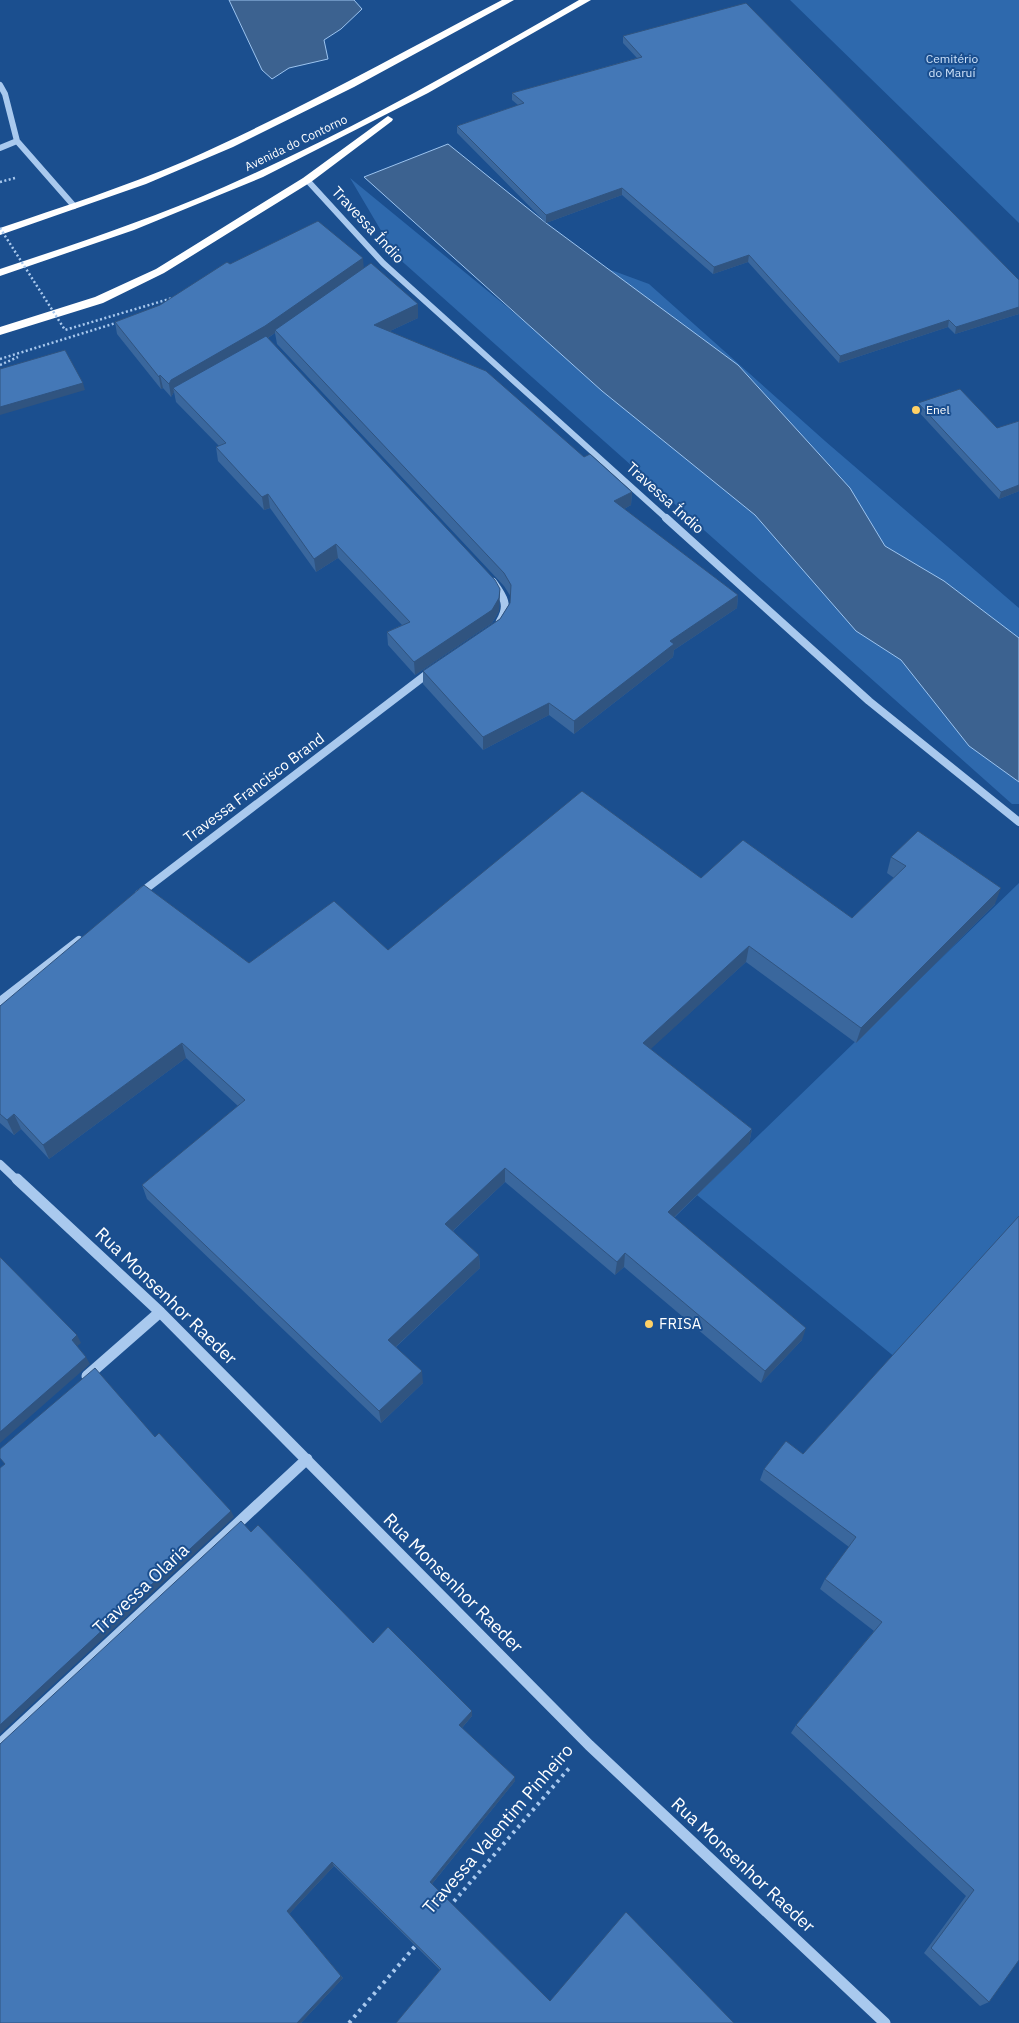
<svg xmlns="http://www.w3.org/2000/svg" width="1019" height="2023" viewBox="0 0 1019 2023" font-family="'IBM Plex Sans',sans-serif">
<style>
.green{fill:#2e69ad}
.water{fill:#3c6290;stroke:#9cc4f0}
.lines{fill:none;stroke-linecap:round;stroke-linejoin:round}
.path-far1{stroke:#a9c9ee;stroke-width:2.5;stroke-dasharray:2 2.5;stroke-linecap:butt}
.path{stroke:#a9c9ee;stroke-width:4;stroke-dasharray:3 4.5;stroke-linecap:butt}
.minor-far2{stroke:#a9c9ee;stroke-width:6}
.minor-far1{stroke:#a9c9ee;stroke-width:8}
.minor{stroke:#a9c9ee;stroke-width:11}
.highway{fill:#fff;fill-rule:evenodd}
.path-bridge{stroke:#a9c9ee;stroke-width:2.5;stroke-dasharray:2 2.5;stroke-linecap:butt}
.wall{fill:#3a679d}
.shaded-wall{fill:#305480}
.building{fill:#4478b7;stroke:#305480}
.poi-dot{fill:#ffd166;stroke:#1b4f8f;stroke-width:2}
.labels{text-anchor:middle;stroke-width:4;stroke-linejoin:round;paint-order:stroke}
.far-park-label{font-size:12px;fill:#cfe3fa;stroke:#1b4f8f}
.far-street-label{font-size:12px;fill:#fff;stroke:#1b4f8f}
.far-poi-label{font-size:12px;fill:#fff;stroke:#1b4f8f;text-anchor:start}
.street-label{font-size:15px;fill:#fff;stroke:#1b4f8f}
.poi-label{font-size:15px;fill:#fff;stroke:#1b4f8f;text-anchor:start}
.near-street-label{font-size:18px;fill:#fff;stroke:#1b4f8f}
</style>
<rect width="100%" height="100%" fill="#1b4f8f"/>
<path class="green" d="M790,0H1019V223Z
M350,178L1019,727V804H1012L396,256Z
M581,259L649,284L825,441L1019,608V680Z
M1019,883V1222L896,1358L697,1195Z"/>
<path class="water" d="M229,0H354L362,9L341,29L324,40L328,59L289,68L272,79L262,70Z
M448,144L546,223L738,365L850,488L885,546L944,581L1019,638V782L969,746L901,660L856,631L755,515L602,391L364,177Z"/>
<g class="lines">
<path class="path-far1" d="M0,182L15,178
M0,365L18,357"/>
<path class="path" d="M449,1907L571,1766
M349,2023L417,1944"/>
<path class="minor-far2" d="M0,85L5,94L17,141
M0,148L17,141L74,206
M307,180L383,263L667,519"/>
<path class="minor-far1" d="M666,518L869,701L1019,822
M493,582C503,596 510,605 500,621
M139,894L431,671
M0,1001L79,940
M0,1164L18,1181"/>
<path class="minor" d="M17,1179L160,1312L589,1745L885,2023
M87,1376L160,1312
M0,1744L307,1459"/>
<path class="highway" d="M502,0H514L354,87L233,147L146,184L0,235V228C62,207 124,187 185,161C293,113 397,55 502,0Z
M579,0H591L428,93L263,177L134,230L0,276V269C75,244 151,219 224,187C347,133 463,67 579,0Z
M388,116L393,119L392,121L311,182L164,273L103,303L0,335V327L95,297L156,269L303,178Z"/>
<path class="path-bridge" d="M0,228L65,330L176,297
M0,359L119,322"/>
</g>
<path class="wall" d="M623,36L1019,280V314L955,334L948,327L839,363L748,262L713,274L622,195L546,223L457,133V126L518,105L512,100V93L637,58L623,43Z
M230,264L364,268L418,318L390,331L584,457L632,492L631,505L624,509L738,595L737,608L674,650L673,657L574,734L549,715L483,750L423,684V671L500,619L510,603L511,597L504,586L277,344L275,333L268,338L500,589L499,611L492,623L415,675L388,645L387,632L402,625L338,558L316,572L270,508L264,510L218,461L216,447L219,446L176,402L174,392L171,397L163,388L161,389L117,334L115,322L160,305Z
M918,403L997,428L1019,491L999,499L917,410Z
M891,857L995,904L856,1043L746,962L650,1049L752,1129L749,1144L674,1218L802,1340L761,1383L624,1267L615,1275L505,1182L453,1231L479,1255L480,1268L396,1347L423,1383L381,1423L147,1199L142,1185L238,1106L186,1058L49,1159L21,1129L14,1135L0,1123V1006L249,963L388,950L701,878L852,918L894,878L887,873Z
M1019,1216L989,2002L980,2006L924,1953L966,1896L791,1733L796,1725L874,1631L820,1589L825,1579L849,1547L760,1480L764,1469L803,1454Z
M251,1532L373,1643L472,1716L462,1728L515,1777V1781L432,1884L550,2001L734,2023H396L440,1970L334,1866L289,1914L343,1978L301,2023H0Z"/>
<path class="shaded-wall" d="M622,188V195L546,223V215Z
M749,255L748,262L713,274L714,267Z
M363,258L364,270L275,330V333L266,339L173,388L174,392L171,397L169,384L171,380Z
M418,304V318L375,338L374,325Z
M1019,307V314L955,334L956,327Z
M949,320L948,327L839,363L840,356Z
M160,375L163,388L161,389L159,377Z
M83,383L85,390L0,415V407Z
M1019,485V491L999,499L1001,492Z
M632,492L631,505L613,515L614,501Z
M268,494L270,508L264,510L262,497Z
M336,544L338,558L316,572L314,559Z
M500,589L499,611L492,623L415,675L414,662Z
M738,595L737,608L674,650L673,657L574,734V721L670,641Z
M549,703V715L483,750V737Z
M1001,888L995,904L856,1043L861,1028Z
M749,946L746,962L641,1058L643,1043Z
M182,1043L186,1058L49,1159L43,1145Z
M14,1114L21,1129L14,1135L7,1120Z
M752,1129L749,1144L665,1226L668,1212Z
M505,1168V1182L446,1237L445,1224Z
M625,1253L624,1267L615,1275L617,1262Z
M479,1255L480,1268L390,1352L388,1340Z
M806,1328L802,1340L761,1383L765,1371Z
M77,1335L81,1343L75,1348L72,1340Z
M86,1357L90,1364L0,1443V1432Z
M422,1371L423,1383L381,1423L379,1411Z
M231,1511L234,1517L0,1734V1725Z
M472,1711V1716L460,1730L459,1725Z
M515,1777V1781L431,1885L430,1882Z
M332,1862L334,1866L289,1914L287,1911Z
M341,1976L343,1978L301,2023H297Z"/>
<path class="building" d="M746,3L1019,280V307L956,327L949,320L840,356L749,255L714,267L622,188L546,215L457,126L524,103L512,93L642,57L623,36Z
M318,221L363,258L265,326L171,380L169,384L160,375L159,377L115,322L160,305L227,262L230,264Z
M371,263L418,304L374,325L486,371L584,457L590,454L632,492L614,501L738,595L670,641L674,644L574,721L549,703L483,737L423,671L500,619L510,603L511,585L504,573L275,330Z
M266,336L495,580L500,589L499,598L492,610L414,662L387,632L410,622L336,544L314,559L268,494L262,497L216,447L226,443L173,388Z
M65,350L83,383L0,407V369Z
M960,389L997,428L1019,421V485L1001,492L918,403Z
M582,791L701,878L743,840L852,918L906,866L891,857L918,831L1001,888L861,1028L749,946L643,1043L752,1129L668,1212L806,1328L765,1371L625,1253L617,1262L505,1168L445,1224L479,1255L388,1340L422,1371L379,1411L142,1185L245,1100L182,1043L43,1145L14,1114L7,1120L0,1114V1006L144,885L249,963L334,901L388,950Z
M1019,1216V1960L989,2002L931,1948L974,1890L796,1725L882,1622L825,1579L856,1537L764,1469L786,1441L803,1454Z
M0,1257L77,1335L72,1340L86,1357L0,1432Z
M95,1368L155,1437L159,1433L231,1511L0,1725V1468L5,1464L0,1458V1449Z
M241,1521L251,1532L258,1525L373,1643L388,1627L472,1711L459,1725L515,1777L430,1882L550,2001L626,1912L734,2023H396L441,1969L332,1862L287,1911L341,1976L297,2023H0V1744Z"/>
<g class="poi-dot">
<circle cx="916" cy="410" r="5"/>
<circle cx="649" cy="1324" r="5"/>
</g>
<g class="labels">
<g class="far-park-label">
<text x="952" y="63">Cemitério<tspan x="952" dy="14">do Maruí</tspan></text>
</g>
<g class="far-street-label">
<text transform="translate(296 143) rotate(-26)" y="4">Avenida do Contorno</text>
</g>
<g class="far-poi-label">
<text x="926" y="414">Enel</text>
</g>
<g class="street-label">
<text transform="translate(368 225) rotate(47)" y="5">Travessa Índio</text>
<text transform="translate(665 498) rotate(42)" y="5">Travessa Índio</text>
<text transform="translate(254 788) rotate(-37)" y="5">Travessa Francisco Brand</text>
</g>
<g class="poi-label">
<text x="659" y="1329">FRISA</text>
</g>
<g class="near-street-label">
<text transform="translate(166 1296) rotate(44)" y="6">Rua Monsenhor Raeder</text>
<text transform="translate(453 1583) rotate(45)" y="6">Rua Monsenhor Raeder</text>
<text transform="translate(141 1589) rotate(-43)" y="6">Travessa Olaria</text>
<text transform="translate(498 1829) rotate(-49)" y="6">Travessa Valentim Pinheiro</text>
<text transform="translate(743 1865) rotate(43)" y="6">Rua Monsenhor Raeder</text>
</g>
</g>
</svg>
